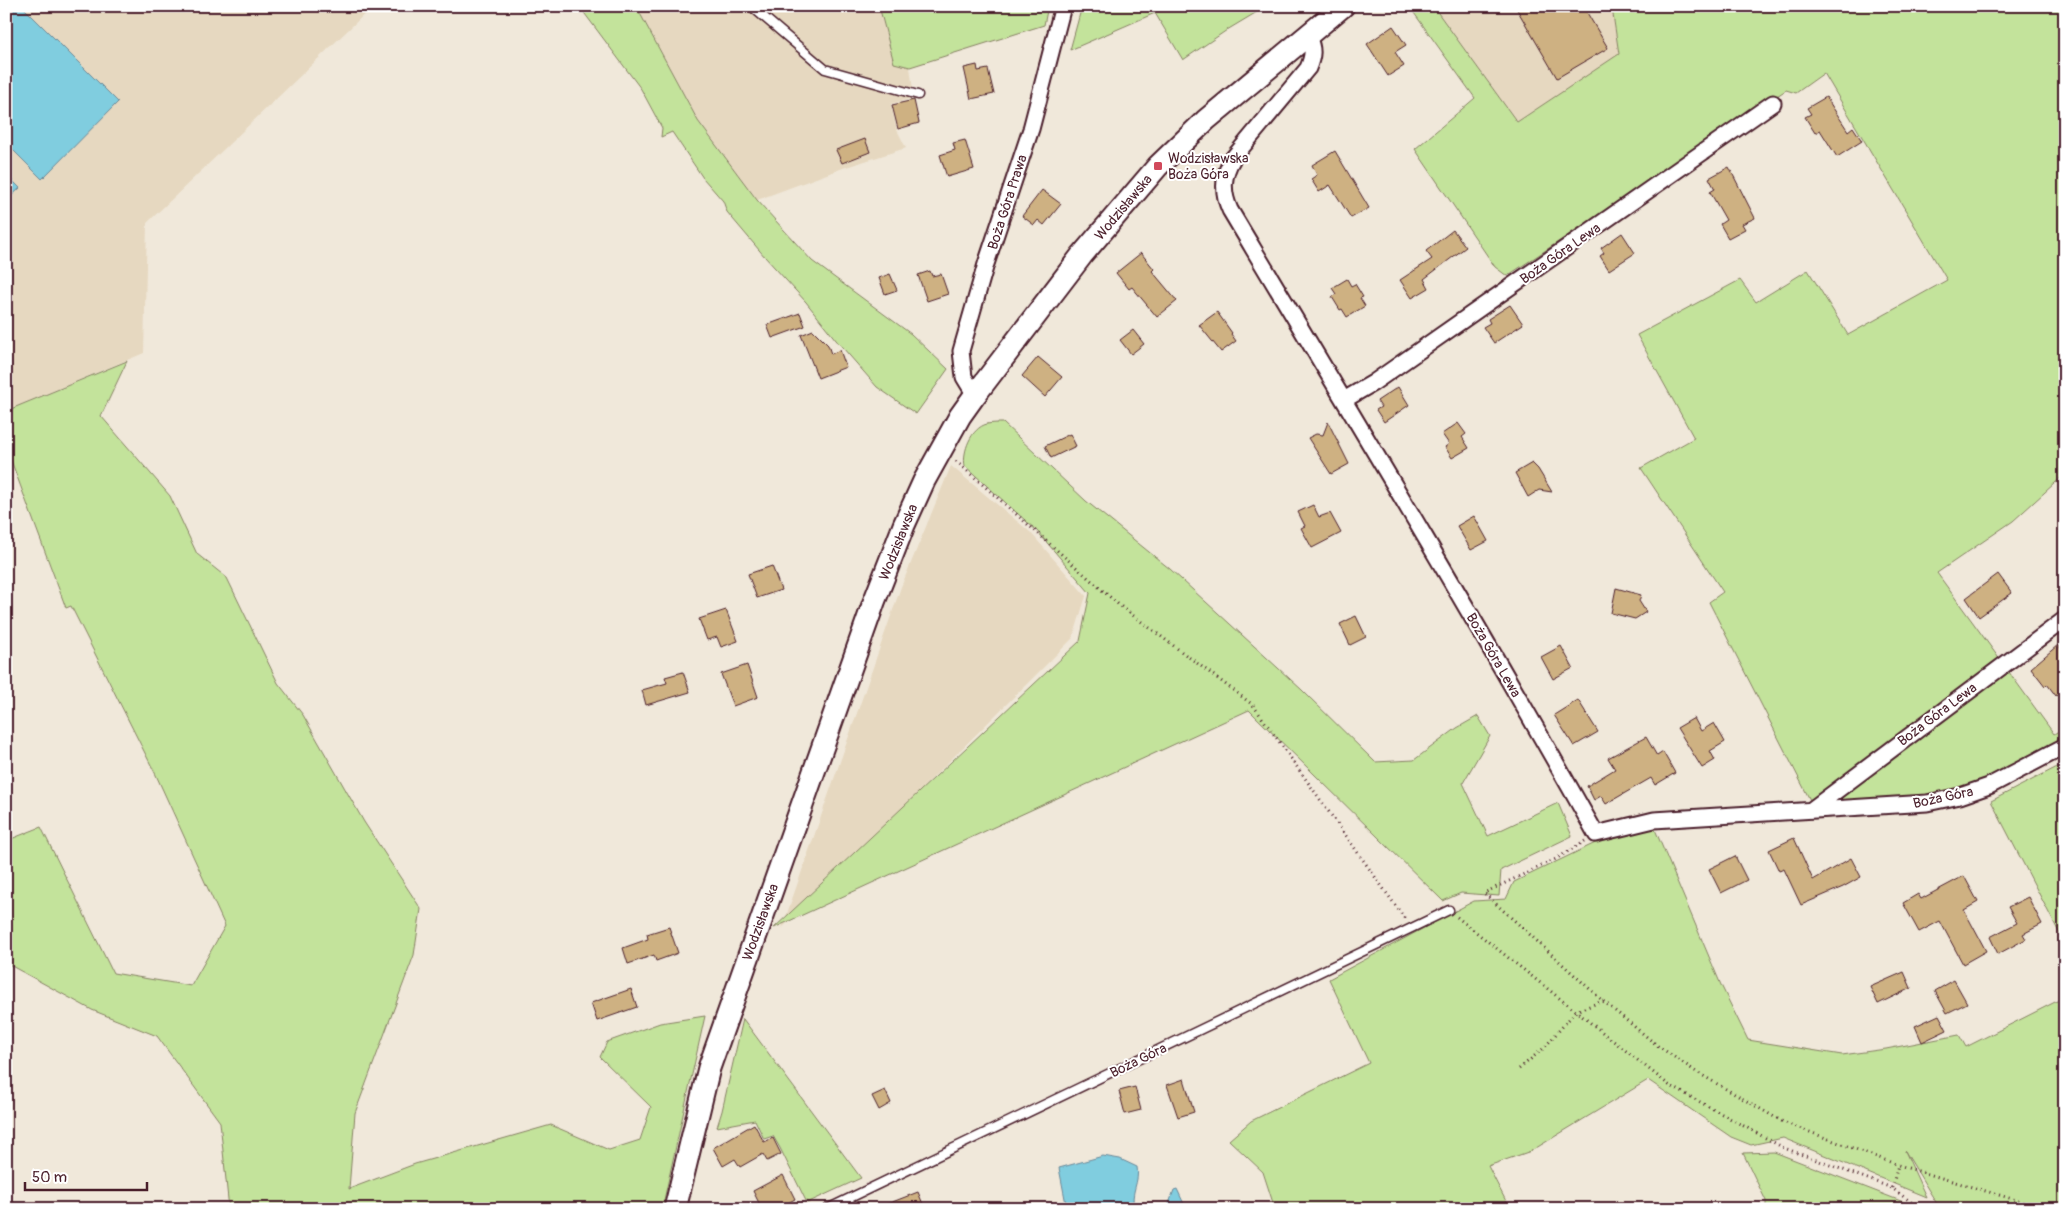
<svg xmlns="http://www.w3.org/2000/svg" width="2071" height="1215" viewBox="0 0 2071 1215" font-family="Pangolin,sans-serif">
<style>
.built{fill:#e6d8c0}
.green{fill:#c3e39b;stroke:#868163}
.water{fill:#80cddf;stroke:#6a8797}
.building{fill:#ceb182;stroke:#4a1f2b}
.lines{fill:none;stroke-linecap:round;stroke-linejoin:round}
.lane-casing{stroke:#4a1f2b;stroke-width:11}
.street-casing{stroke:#4a1f2b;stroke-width:19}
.secondary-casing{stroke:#4a1f2b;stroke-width:25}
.path{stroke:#4a1f2b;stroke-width:3;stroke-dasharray:1 4;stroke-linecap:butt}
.lane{stroke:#fff;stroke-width:8}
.street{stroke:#fff;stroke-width:15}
.secondary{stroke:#fff;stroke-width:21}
.poi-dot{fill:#d1495b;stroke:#fff;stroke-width:2}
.labels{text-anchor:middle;stroke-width:4;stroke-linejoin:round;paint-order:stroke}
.poi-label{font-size:14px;fill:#4a1f2b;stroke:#fff;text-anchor:start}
.street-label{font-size:14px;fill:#4a1f2b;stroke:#fff}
</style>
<rect width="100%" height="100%" fill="#f0e8da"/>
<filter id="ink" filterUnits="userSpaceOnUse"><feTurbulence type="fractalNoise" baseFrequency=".02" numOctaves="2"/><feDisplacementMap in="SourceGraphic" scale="10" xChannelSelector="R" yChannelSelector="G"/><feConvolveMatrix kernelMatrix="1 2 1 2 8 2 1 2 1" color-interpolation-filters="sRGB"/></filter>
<g filter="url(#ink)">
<path class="built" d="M6,6H373L147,223L144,353L6,411Z
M636,6H879L894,62L910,67L914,98L891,104L897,130L906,148L843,168L757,200L698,121Z
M1433,6H1615L1612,8L1619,54L1517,122Z
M951,466L1030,532L1086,596L1073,638L782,928L901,587Z"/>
<path class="green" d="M579,6H636L698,121L757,200L812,261L911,334L948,369L916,414L877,387L836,340L806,302L765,257L727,212L723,201L703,178L672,132L661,137L662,128L641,89Z
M879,6H1048L1044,25L910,67L894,63Z
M1082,6H1267L1227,30L1183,60L1155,13L1070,50Z
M1409,6H1433L1517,122L1619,54L1612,8L1615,6H2065V474L2013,521L1937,573L2054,734L2065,727V741L1968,789L1927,798L1830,805L1827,800H1810L1709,602L1723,592L1641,468L1694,438L1637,335L1740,280L1756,302L1808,270L1848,335L1947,280L1824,73L1796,93L1786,90L1507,276L1495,267L1415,149L1475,98Z
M127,361L101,416L170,496L197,554L227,578L278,683L303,715L364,822L421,909L414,955L355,1113L349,1189L415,1164L551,1125L609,1150L640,1140L651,1107L600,1057L607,1042L660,1023L705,1016L662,1209H229L220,1122L157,1036L92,1010L6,963V841L41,827L113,973L191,986L225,926L156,775L71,606L66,608L6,447V411Z
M1003,423L1086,501L1170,569L1302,690L1375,762L1414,760L1457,728L1478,716L1490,736L1463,783L1488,836L1558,803L1572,836L1501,870L1499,896L1461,893L1443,901L1249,710L774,928L1080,641L1090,593L1037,531L965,466C962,452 971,428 987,424C992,423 998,423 1003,423Z
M2065,763V944L1991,801Z
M1654,827L1721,985L1748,1040L1842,1055L1886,1049L1959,1035L1966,1047L2065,997V1209H1940L1905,1151L1926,1197L1783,1138L1751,1145L1731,1137L1648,1080L1531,1151L1488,1166L1510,1209H1275L1263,1172L1229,1140L1251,1121L1369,1063L1329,979L1474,901L1506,899L1514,882L1612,835Z
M743,1019L861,1178L807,1203L780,1148L773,1136L764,1139L755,1120L717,1127L722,1111Z
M1774,1152L1906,1203L1908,1209H1766V1201L1743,1153Z"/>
<path class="water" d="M6,6H22L118,102L42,179L6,143Z
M6,174L20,188L6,201Z
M1103,1156L1120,1159L1137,1167C1140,1183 1130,1191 1134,1209H1067L1059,1168Z
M1177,1189L1185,1206L1188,1204L1189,1209H1167L1174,1190Z"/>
<path class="building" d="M1515,6H1583L1608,48L1557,78Z
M1393,26L1406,45L1395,52L1404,66L1388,76L1367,44Z
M977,65L978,71L988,69L994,94L971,99L964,68Z
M1826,97L1848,131L1853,127L1862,141L1837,157L1820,130L1815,133L1805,117L1811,114L1807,108Z
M914,100L919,123L898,129L892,105Z
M865,139L870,152L842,163L836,150Z
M965,140L974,169L947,177L940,155L955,150L953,143Z
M1335,151L1369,208L1351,218L1330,185L1319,192L1311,179L1317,175L1312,165Z
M1729,167L1755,218L1742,224L1745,229L1728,238L1720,224L1726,220L1710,192L1715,189L1709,178Z
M1042,190L1061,204L1044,225L1038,220L1034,225L1022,216Z
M1453,230L1466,247L1424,279L1429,288L1412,298L1400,280L1432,259L1426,251Z
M1622,233L1635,253L1609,270L1600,256L1604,253L1601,248Z
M1141,253L1154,269L1152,271L1177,301L1157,317L1132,287L1129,289L1116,273Z
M930,271L932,276L941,274L948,294L927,301L918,275Z
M890,274L897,290L885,294L879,278Z
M1347,279L1351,286L1355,284L1363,297L1360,298L1365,306L1347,317L1342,309L1340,310L1332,297L1336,294L1332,288Z
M1510,305L1523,324L1494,343L1483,327L1490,323L1488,319Z
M1217,312L1232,333L1231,334L1236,341L1221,352L1199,325Z
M800,313L805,326L772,338L767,325Z
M813,330L828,345L831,354L840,350L846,367L818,378L801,335Z
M1133,330L1144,344L1131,354L1120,340Z
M1038,357L1062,377L1045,397L1022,376Z
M1398,387L1409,405L1384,422L1376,410L1381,407L1377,401Z
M1328,422L1349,464L1331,474L1308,438L1316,434L1323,435Z
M1458,423L1466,434L1462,437L1469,448L1452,458L1445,447L1449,444L1442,434Z
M1070,434L1076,446L1051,458L1045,446Z
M1532,463L1538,469L1552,492L1539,490L1528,497L1515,473Z
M1313,505L1319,517L1330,513L1341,533L1312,548L1301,528L1305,526L1298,512Z
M1474,516L1488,541L1471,550L1457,526Z
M772,566L781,590L757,598L748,574Z
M1998,574L2012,593L1979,617L1966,598Z
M1616,588L1641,595L1639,601L1646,612L1635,619L1611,613Z
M726,610L738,641L721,647L717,637L707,640L699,619Z
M1356,616L1366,637L1350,645L1340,624Z
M2058,645L2065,654V690L2056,696L2047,684L2045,686L2031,668Z
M1561,646L1573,668L1553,679L1541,657Z
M747,665L758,697L733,706L721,674Z
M683,672L690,692L646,705L642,690L667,683L665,677Z
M1578,700L1598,732L1574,746L1554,715Z
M1694,718L1701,731L1714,723L1725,742L1710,751L1715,760L1702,768L1677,728Z
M1646,737L1657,756L1663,752L1675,773L1655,785L1651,778L1606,804L1601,796L1594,800L1587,786L1615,769L1608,758Z
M1794,838L1813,880L1851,858L1861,877L1843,887L1801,905L1784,869L1779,871L1769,850Z
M1735,856L1747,880L1721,893L1709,869Z
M1964,876L1978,902L1964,910L1986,951L1963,964L1940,921L1919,932L1903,903L1918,894L1921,899Z
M2028,897L2042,924L2023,934L2026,939L1998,954L1990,937L2017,923L2008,907Z
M669,927L678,953L656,961L654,955L628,964L623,948L648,939L647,934Z
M1904,972L1911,988L1878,1004L1870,987Z
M1954,980L1967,1003L1947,1013L1935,991Z
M631,989L637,1007L597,1021L591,1003Z
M1939,1015L1947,1030L1922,1042L1915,1026Z
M1184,1079L1194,1112L1178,1117L1167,1085Z
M1135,1087L1141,1110L1125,1114L1119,1091Z
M885,1090L891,1103L879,1110L872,1096Z
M754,1124L764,1142L773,1138L781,1154L767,1161L763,1154L740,1167L735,1159L723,1166L713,1148Z
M783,1175L795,1199L777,1209H762L753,1191Z
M918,1192L925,1209H878L877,1208Z"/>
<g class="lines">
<defs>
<path id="lane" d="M751,6L825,69L918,95
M827,1209L1449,910"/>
<path id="street" d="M1308,37C1314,49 1313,56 1308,68L1233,158C1222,176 1222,192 1230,210C1354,417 1478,623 1596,834L1654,820L1927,803L1960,796L1989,786L2065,746
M975,395L964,377L961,351L986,264L1031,129L1063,6
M1344,400L1373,383L1773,103
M1811,810L2065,619"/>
<path id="secondary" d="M675,1209L709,1068L874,602L904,525L924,481L960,416L975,395L1082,255L1158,166L1206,120L1343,6"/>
</defs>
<use href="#lane" class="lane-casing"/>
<use href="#street" class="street-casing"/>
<use href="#secondary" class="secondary-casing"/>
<path class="path" d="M956,461L1119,605L1253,705L1405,919
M1585,841L1556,859L1484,893L1603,1001L1658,1046L1695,1071L1783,1122L1898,1165L2026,1203L2065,1206
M1457,917L1669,1085L1784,1148L1892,1188L1915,1205L1917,1209
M1519,1069L1544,1048L1576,1011L1603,1001
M1892,1188L1898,1165"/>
<use href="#lane" class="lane"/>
<use href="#street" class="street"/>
<use href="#secondary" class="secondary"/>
</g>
</g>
<rect class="poi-dot" x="1153" y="161" width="10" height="10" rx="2.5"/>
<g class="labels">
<g class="poi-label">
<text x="1168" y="163">Wodzisławska<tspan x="1168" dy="16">Boża Góra</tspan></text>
</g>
<g class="street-label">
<text transform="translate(1007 202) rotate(-72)" y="5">Boża Góra Prawa</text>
<text transform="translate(1123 207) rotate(-50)" y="5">Wodzisławska</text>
<text transform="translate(1560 253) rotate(-35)" y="5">Boża Góra Lewa</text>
<text transform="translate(898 542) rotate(-68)" y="5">Wodzisławska</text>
<text transform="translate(1494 655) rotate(60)" y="5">Boża Góra Lewa</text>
<text transform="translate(1937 714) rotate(-37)" y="5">Boża Góra Lewa</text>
<text transform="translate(1943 797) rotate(-12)" y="5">Boża Góra</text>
<text transform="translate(760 922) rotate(-70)" y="5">Wodzisławska</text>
<text transform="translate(1138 1060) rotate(-26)" y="5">Boża Góra</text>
</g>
</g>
<rect width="2071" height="1215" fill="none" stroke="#fff" stroke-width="25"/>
<rect x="12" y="12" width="2046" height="1190" fill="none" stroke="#4a1f2b" stroke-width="2" filter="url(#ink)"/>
<path d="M25 1182v8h122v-8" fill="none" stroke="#4a1f2b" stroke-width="2.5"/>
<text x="32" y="1182" font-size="15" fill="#4a1f2b" stroke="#ffffff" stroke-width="4" paint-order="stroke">50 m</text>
</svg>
